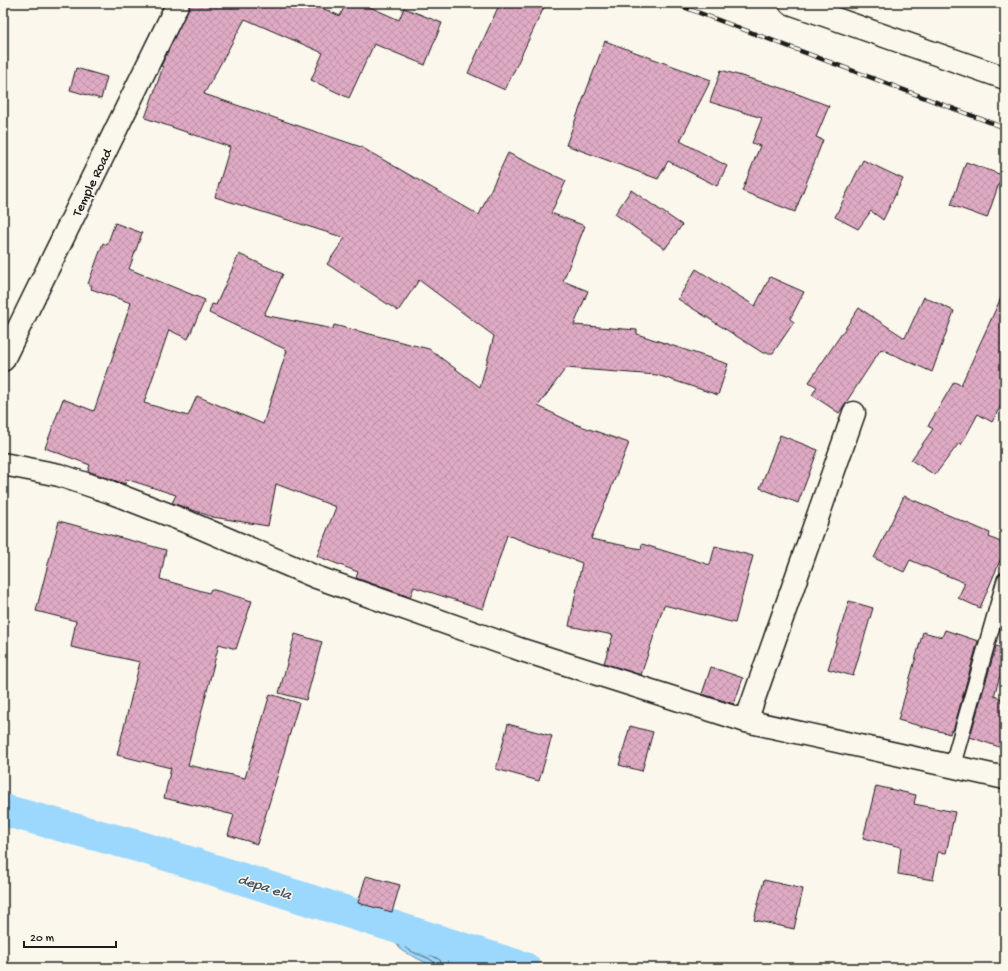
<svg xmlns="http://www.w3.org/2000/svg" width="1008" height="971" viewBox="0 0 1008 971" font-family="'Gochi Hand',sans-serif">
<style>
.water{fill:url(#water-waves);stroke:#698da3}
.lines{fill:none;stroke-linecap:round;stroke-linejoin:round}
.shore{stroke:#4f6776;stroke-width:1}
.canal{stroke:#9cd8fd;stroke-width:32}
.building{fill:url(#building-cross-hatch);stroke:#1c1c1c}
.lane-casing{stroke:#1c1c1c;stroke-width:18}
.street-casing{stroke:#1c1c1c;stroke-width:25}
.secondary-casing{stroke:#1c1c1c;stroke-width:25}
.lane{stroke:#fbf7ec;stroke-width:15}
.street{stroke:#fbf7ec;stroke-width:22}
.secondary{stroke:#fbf7ec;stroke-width:22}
.rail-casing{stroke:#1c1c1c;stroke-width:4.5}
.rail{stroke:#fbf7ec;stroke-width:3;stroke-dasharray:9;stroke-linecap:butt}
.labels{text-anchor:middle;stroke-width:3;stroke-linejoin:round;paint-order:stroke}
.street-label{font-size:14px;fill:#1c1c1c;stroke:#fbf7ec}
.water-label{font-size:15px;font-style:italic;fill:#425460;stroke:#fbf7ec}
</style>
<defs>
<pattern id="water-waves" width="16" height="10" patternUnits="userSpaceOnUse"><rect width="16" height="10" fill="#9cd8fd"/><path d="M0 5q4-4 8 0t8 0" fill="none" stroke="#86b9d8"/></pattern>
<pattern id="building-cross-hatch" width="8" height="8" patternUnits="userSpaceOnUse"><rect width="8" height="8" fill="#dfaac4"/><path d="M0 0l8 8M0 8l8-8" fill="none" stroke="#bf92a8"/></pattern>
</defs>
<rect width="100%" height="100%" fill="#fbf7ec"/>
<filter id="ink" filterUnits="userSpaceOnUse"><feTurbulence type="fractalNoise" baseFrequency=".025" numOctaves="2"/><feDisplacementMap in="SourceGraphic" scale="8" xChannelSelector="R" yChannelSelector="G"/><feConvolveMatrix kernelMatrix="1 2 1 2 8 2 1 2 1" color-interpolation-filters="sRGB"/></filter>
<g filter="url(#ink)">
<path class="water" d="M390,936C441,937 481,950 527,968H437L402,951Z"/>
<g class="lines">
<path class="shore" d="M438,968C436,955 404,955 401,941C424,934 494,959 517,968
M443,968L440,960L422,950V947L479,959L503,968
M449,968L448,960L450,959L486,968"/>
<path class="canal" d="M3,810L141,847L525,968"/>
</g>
<path class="building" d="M190,3H311L340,16L346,3H361L399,20L404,8L442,23L425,65L374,44L349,98L311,80L323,53L245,19L204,94L361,147L479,215L508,153L566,181L551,213L585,226L563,281L588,291L574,325L637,330V334L728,364L718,395L657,375L566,368L538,406L575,424L629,443L591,539L641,549L642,544L710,565L715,546L753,556L735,623L664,605L641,675L604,663L613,635L569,626L582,563L507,535L483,609L414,587L410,597L356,578L358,572L317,556L336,507L276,484L268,526L213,517L172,503L176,495L126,479L125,484L88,471L90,465L45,448L63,399L94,411L131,303L91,289L92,286L88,284L103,243L107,245L115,223L142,233L129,269L205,300L188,339L169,330L144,403L188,416L197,396L263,424L287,350L209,313L212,304L216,305L239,254L283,274L264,315L333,329L334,325L429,349L480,387L494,336L419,280L398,311L327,264L345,238L215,197L230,147L145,118L163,67L161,66Z
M500,3H546L505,90L468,73Z
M605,41L711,80L680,141L727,166L717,186L668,161L658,179L566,145Z
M76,68L107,77L101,99L70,90Z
M721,70L782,88L829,106L816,137L823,140L795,212L742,191L760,146L752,143L762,118L710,102Z
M863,160L903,179L883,220L871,211L858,229L835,217Z
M966,162L1002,175L987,218L951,205Z
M631,190L682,225L665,249L615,214Z
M696,269L755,306L770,277L804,292L790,319L794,322L773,353H763L678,299Z
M1005,289V398L992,422L978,414L961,445L959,443L935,475L911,460L933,429L928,426L954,382L961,385Z
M924,297L954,311L932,372L881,349L839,413L812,395L817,387L809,382L859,308L905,338Z
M780,435L818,450L798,503L760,488Z
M904,496L990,533L989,537L1005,544V549L980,608L958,598L965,583L910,560L904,572L874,558Z
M59,521L166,550L160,579L209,593L211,589L252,601L236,649L219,644L188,765L245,778L270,694L299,703L257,844L228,835L234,815L164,798L171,768L117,755L140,662L71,647L76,621L36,611Z
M849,601L873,608L853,676L828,669Z
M945,630L978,641L953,731L951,730L950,734L898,720L923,632L942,637Z
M295,634L322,642L306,700L279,693Z
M996,646L1005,649V659L994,696L1005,700V749L970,737Z
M711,667L743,678L734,704L702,694Z
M508,724L552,736L539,781L496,769Z
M630,726L653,732L642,771L619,765Z
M876,786L916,795L914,804L955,812L946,853L938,852L933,880L898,874L901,847L863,838Z
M366,876L400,885L392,912L358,903Z
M764,880L803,889L794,929L754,920Z"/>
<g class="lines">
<defs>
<path id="lane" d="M952,767L1005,580"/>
<path id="street" d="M790,3L1005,78
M746,721L854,413"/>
<path id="secondary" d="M3,360L178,3
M3,464L59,475L110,492L190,523L316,577L522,650L746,721L1005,778"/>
</defs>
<use href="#lane" class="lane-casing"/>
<use href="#street" class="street-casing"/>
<use href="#secondary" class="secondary-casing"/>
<use href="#lane" class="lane"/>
<use href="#street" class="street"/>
<use href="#secondary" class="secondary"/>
<defs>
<path id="rail" d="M673,3L1005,128"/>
</defs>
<use href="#rail" class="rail-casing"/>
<use href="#rail" class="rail"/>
</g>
</g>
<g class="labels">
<g class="street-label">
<text transform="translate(91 182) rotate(-64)" y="5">Temple Road</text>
</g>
<g class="water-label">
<text transform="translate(265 886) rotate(18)" y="5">depa ela</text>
</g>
</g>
<rect width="1008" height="971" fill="none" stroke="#fbf7ec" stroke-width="16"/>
<rect x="8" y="8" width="992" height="955" fill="none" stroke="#1c1c1c" stroke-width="1.5" filter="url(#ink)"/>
<path d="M24 941v6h92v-6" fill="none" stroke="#1c1c1c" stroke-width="2"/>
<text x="30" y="941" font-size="12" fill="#1c1c1c" stroke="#fbf7ec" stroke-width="3" paint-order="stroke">20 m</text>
</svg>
